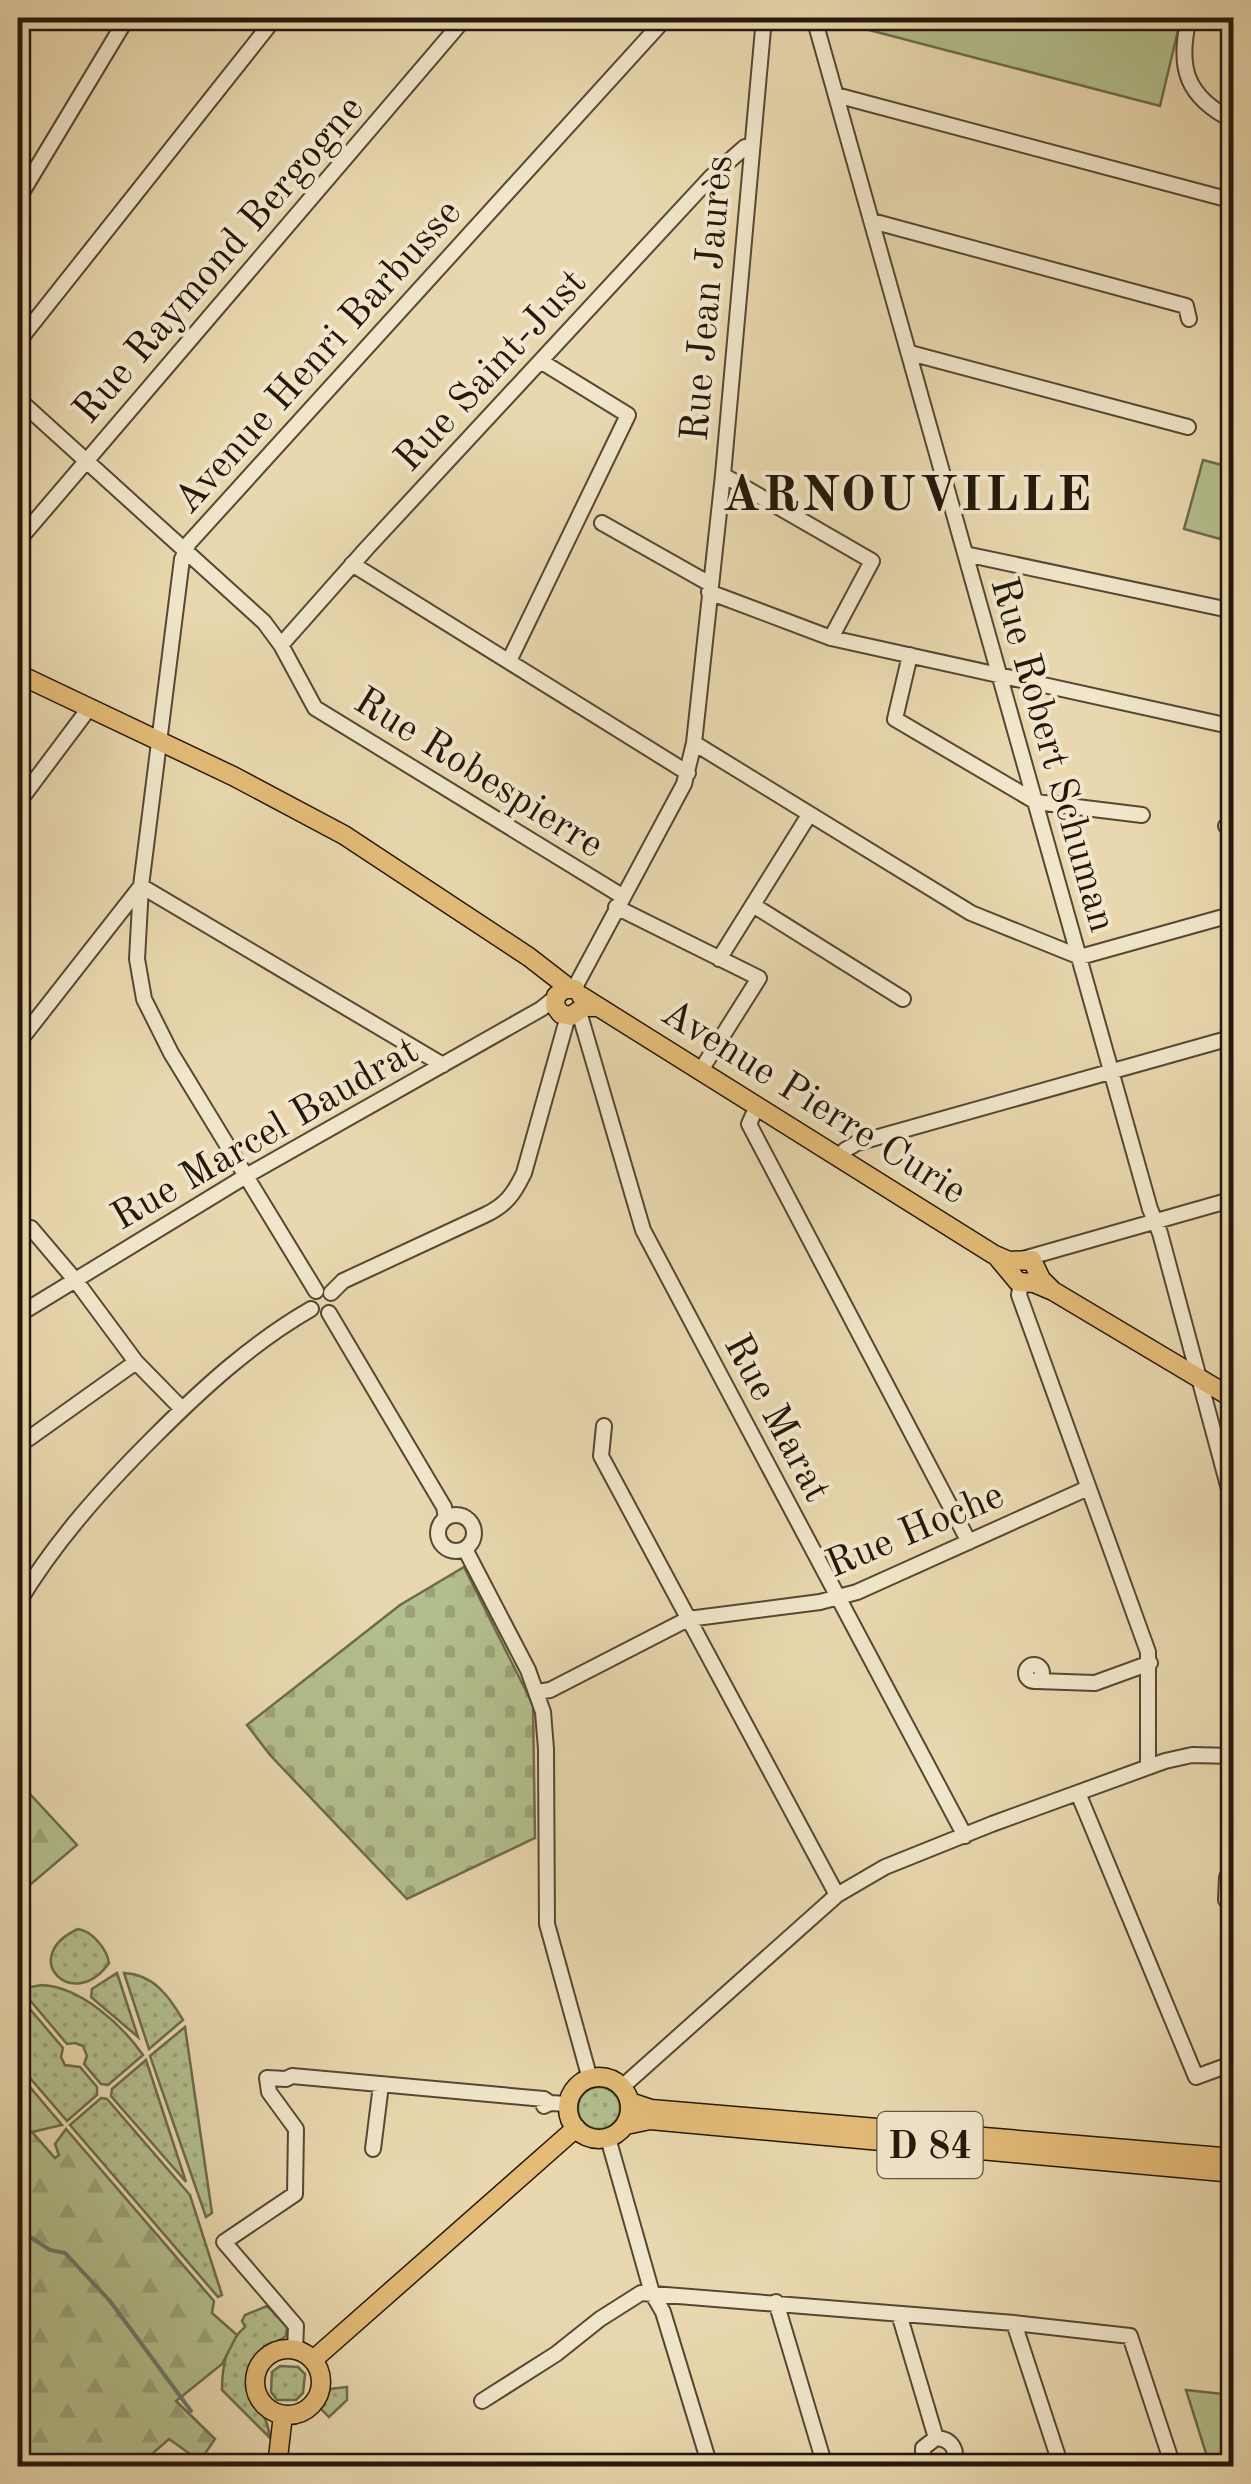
<svg xmlns="http://www.w3.org/2000/svg" width="1251" height="2484" viewBox="0 0 1251 2484" font-family="'Old Standard TT',serif">
<style>
.grass{fill:url(#grass-dots);stroke:#6c6b4c;stroke-width:2.5}
.forest{fill:url(#forest-firs);stroke:#6c6b4c;stroke-width:2.5}
.cemetery{fill:url(#cemetery-stones);stroke:#6c6b4c;stroke-width:2.5}
.pitch{fill:#b3bf8d;stroke:#6c6b4c;stroke-width:2.5}
.lines{fill:none;stroke-linecap:round;stroke-linejoin:round}
.stream{stroke:#69786d;stroke-width:4}
.minor-casing{stroke:#564733;stroke-width:18}
.major-casing{stroke:#25170a;stroke-width:21}
.minor{stroke:#f1e6cb;stroke-width:14}
.major{stroke:#e4bc78;stroke-width:18}
.labels{text-anchor:middle;stroke-width:8;stroke-linejoin:round;paint-order:stroke}
.shield{fill:#f1e6cb;stroke:#625544;stroke-width:2.5}
.shield-label{font-size:38px;font-weight:bold;fill:#25170a}
.street-label{font-size:40px;fill:#25170a;stroke:#f1e6cb}
.district-label{font-size:50px;font-weight:bold;letter-spacing:2.5px;fill:#25170a;stroke:#f1e6cb}
</style>
<defs>
<pattern id="grass-dots" width="8" height="8" patternUnits="userSpaceOnUse" patternTransform="scale(2.5)"><rect width="8" height="8" fill="#b3bf8d"/><path d="M2 2h.1M6 6h.1" fill="none" stroke="#9aa378" stroke-width="1.8" stroke-linecap="round"/></pattern>
<pattern id="forest-firs" width="22" height="20" patternUnits="userSpaceOnUse" patternTransform="scale(2.5)"><rect width="22" height="20" fill="#b3bf8d"/><path d="M5 1l3.5 6h-7zM16 11l3.5 6h-7z" fill="#9aa378"/></pattern>
<pattern id="cemetery-stones" width="16" height="16" patternUnits="userSpaceOnUse" patternTransform="scale(2.5)"><rect width="16" height="16" fill="#b3bf8d"/><path d="M2 7V4a2 2 0 0 1 4 0v3zM10 15v-3a2 2 0 0 1 4 0v3z" fill="#9aa378"/></pattern>
</defs>
<rect width="100%" height="100%" fill="#e9d8af"/>
<filter id="stains"><feTurbulence type="fractalNoise" baseFrequency=".002" numOctaves="4"/><feColorMatrix values="0 0 0 0 .2 0 0 0 0 .09 0 0 0 0 .02 0 0 0 .5 -.17"/></filter>
<radialGradient id="worn" r=".72"><stop offset=".6" stop-color="#630" stop-opacity="0"/><stop offset="1" stop-color="#630" stop-opacity=".3"/></radialGradient>
<path class="grass" d="M78,1929C92,1931 107,1949 109,1963C73,2014 17,1957 78,1929Z
M117,1973L138,2037L91,1997L92,1989Z
M124,1973C153,1974 169,1996 183,2020L149,2049Z
M42,1985C81,1987 122,2025 143,2055L108,2085L101,2084L84,2064L87,2056L83,2046L75,2043L67,2044L23,1992L24,1988Z
M18,1995L63,2048L61,2057L65,2065L80,2067L97,2087V2095L67,2121L18,2064Z
M185,2027L212,2213L206,2217L150,2056Z
M146,2060L186,2182L111,2096L112,2089Z
M578 2108a21 21 0 1 1 42 0a21 21 0 1 1-42 0Z
M101,2098L107,2099L190,2195L222,2295L218,2297L70,2125Z
M267,2306L287,2327L286,2336C277,2343 266,2345 258,2354C228,2387 270,2406 269,2437L222,2390C222,2366 226,2343 245,2327L242,2321L245,2315Z
M280,2366L298,2367L305,2374L303,2393L296,2400H277L271,2392L272,2372Z
M347,2387V2400L329,2417L321,2409L330,2389Z"/>
<path class="forest" d="M18,1781L77,1845L18,1895Z
M18,2073L62,2125L32,2132L55,2158L59,2155L55,2144L66,2129L214,2301L212,2313L237,2335L222,2364L176,2401L215,2439L200,2461L169,2439L144,2461L148,2466H18Z"/>
<path class="cemetery" d="M464,1567L533,1705L535,1838L407,1899L270,1755L247,1725L400,1605Z"/>
<path class="pitch" d="M823,18H1181L1160,106Z
M1203,460L1233,468V491L1220,539L1184,529Z
M1186,2390L1233,2395V2466H1210Z"/>
<g class="lines">
<path class="stream" d="M18,2229L50,2250L65,2253L110,2301L191,2411"/>
<defs>
<path id="minor" d="M814,18L1150,1209L1160,1233L1234,1508
M1189,18C1177,68 1186,97 1234,121
M836,95L1234,201
M18,199L127,18
M872,221L1186,306L1189,319
M18,342L275,18
M910,353L1188,427
M18,399L264,622L281,645L315,708L622,896
M723,475L872,561L831,638
M602,523L710,584
M18,541L465,18
M965,554L1234,611
M352,564L688,773
M709,592L831,638L1234,727
M281,645L367,548L711,177L745,147L751,148
M910,655L895,719L1036,802L1142,815
M509,661L628,415L542,362
M694,743L971,913L1080,957L1234,914
M18,803L90,707
M1226,826L1234,827
M753,905L903,999
M616,907L759,978L701,1070
M719,959L809,815
M574,989L684,784L694,743L723,475L764,18
M579,1012L643,1230L965,1836
M18,1043L141,886L443,1065
M757,1106L749,1124L969,1542
M839,1159L845,1150L857,1143L1234,1037
M31,1228L76,1281L136,1362L182,1409
M1023,1259L1234,1199
M1021,1283L1019,1295L1148,1652V1767
M316,1291L171,1053L144,999L137,959L141,886L182,559L189,543L666,18
M331,1293L343,1281L485,1215C506,1205 514,1194 524,1173L568,1016
M329,1313L444,1507L446,1518
M18,1315L246,1176L541,1009L556,997
M604,1426L601,1456L837,1895
M18,1432L28,1439L136,1362
M438 1533a18 18 0 1 1 36 0a18 18 0 1 1-36 0Z
M465,1549L528,1670L543,1712L546,1749L547,1924L590,2079
M18,1603C56,1540 103,1488 155,1436C203,1388 252,1343 311,1309
M1026 1673a8 8 0 1 1 16 0a8 8 0 1 1-16 0Z
M1037,1681L1095,1683L1150,1663
M537,1692L550,1690L688,1619L820,1602L857,1592L1088,1488
M1078,1793L1196,2077L1234,2063
M1234,1877H1227L1226,1900H1234
M622,2087L837,1895L885,1867L992,1824L1165,1761L1192,1755L1234,1756
M544,2106L550,2103L569,2104
M608,2138L652,2293L663,2312L710,2466
M373,2149L381,2085
M776,2302L825,2466
M899,2314L936,2438
M1014,2323L1061,2466
M295,2350L296,2326L224,2242L295,2194L296,2129L269,2092L267,2078L286,2079L292,2076L544,2099L550,2103
M482,2401L556,2354L600,2319L641,2293L1014,2323L1130,2336L1173,2466
M927,2466L923,2460V2448L936,2438C953,2439 960,2453 951,2466"/>
<path id="major" d="M18,674L233,776L344,835L529,957L569,988
M575,989H564L556,996L555,1006L561,1014L571,1016L584,1007H599
M581,996L993,1254L1009,1261L1032,1260L1041,1279L1053,1291
M998,1258L1018,1282L1034,1283L1053,1291L1234,1399
M568 2108a31 31 0 1 1 62 0a31 31 0 1 1-62 0Z
M630,2102L651,2109L1234,2158
M626,2125L650,2120L1234,2173
M255 2382a33 33 0 1 1 66 0a33 33 0 1 1-66 0Z
M313,2360L576,2128
M277,2466L283,2415"/>
</defs>
<use href="#minor" class="minor-casing"/>
<use href="#major" class="major-casing"/>
<use href="#minor" class="minor"/>
<use href="#major" class="major"/>
</g>
<g class="labels">
<rect class="shield" x="877.5" y="2112" width="105" height="66" rx="8"/>
<g class="shield-label">
<text x="930" y="2158">D 84</text>
</g>
<g class="street-label">
<text transform="translate(217 258) rotate(-49)" y="14">Rue Raymond Bergogne</text>
<text transform="translate(705 298) rotate(-85)" y="14">Rue Jean Jaurès</text>
<text transform="translate(316 355) rotate(-48)" y="14">Avenue Henri Barbusse</text>
<text transform="translate(489 369) rotate(-47)" y="14">Rue Saint-Just</text>
<text transform="translate(1055 754) rotate(74)" y="14">Rue Robert Schuman</text>
<text transform="translate(480 771) rotate(32)" y="14">Rue Robespierre</text>
<text transform="translate(815 1100) rotate(32)" y="14">Avenue Pierre Curie</text>
<text transform="translate(264 1132) rotate(-30)" y="14">Rue Marcel Baudrat</text>
<text transform="translate(779 1417) rotate(62)" y="14">Rue Marat</text>
<text transform="translate(914 1528) rotate(-23)" y="14">Rue Hoche</text>
</g>
<g class="district-label">
<text x="908" y="510">ARNOUVILLE</text>
</g>
</g>
<rect width="1251" height="2484" fill="none" stroke="#e9d8af" stroke-width="60"/>
<rect x="20" y="20" width="1211" height="2444" fill="none" stroke="#25170a" stroke-width="5"/>
<rect x="30" y="30" width="1191" height="2424" fill="none" stroke="#25170a" stroke-width="2.5"/>
<rect width="100%" height="100%" filter="url(#stains)"/>
<rect width="100%" height="100%" fill="url(#worn)"/>
</svg>
